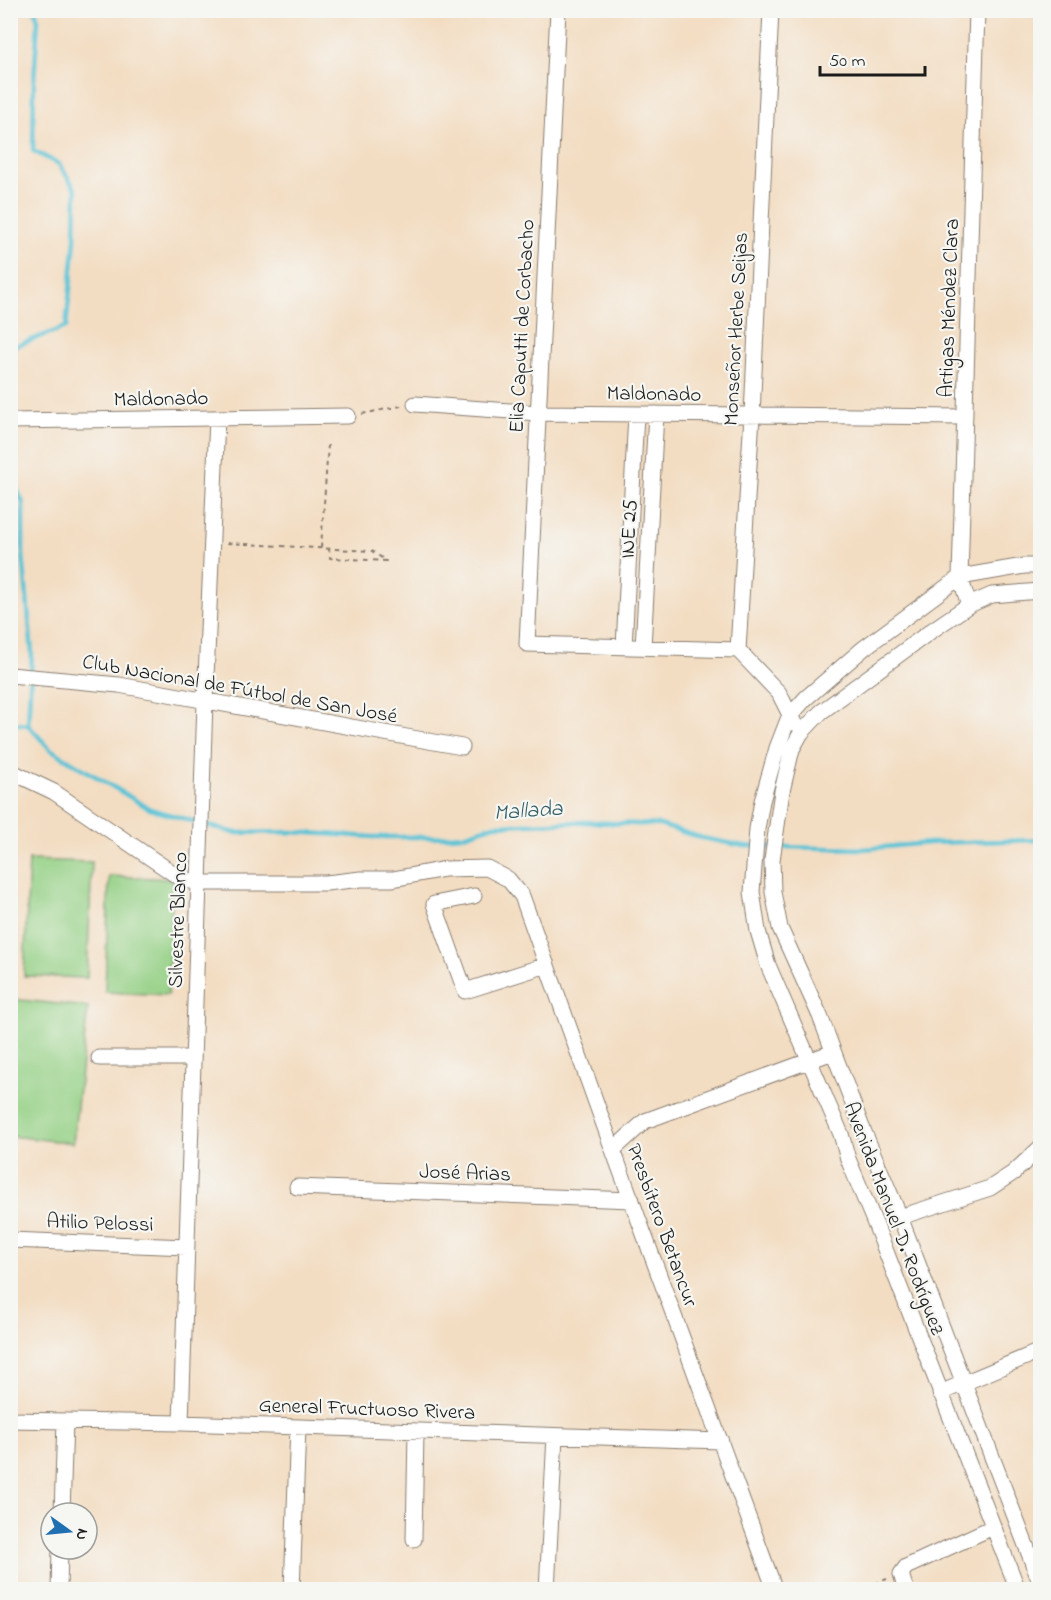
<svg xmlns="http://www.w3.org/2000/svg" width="1051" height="1600" viewBox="0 0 1051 1600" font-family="'Indie Flower',sans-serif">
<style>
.green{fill:#94d085;stroke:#587650;stroke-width:1.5}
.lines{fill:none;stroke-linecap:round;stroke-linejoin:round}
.stream{stroke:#5ac3d6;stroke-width:4.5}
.minor-casing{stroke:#887c6f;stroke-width:17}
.path{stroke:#887c6f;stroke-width:2;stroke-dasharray:4.5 4.5;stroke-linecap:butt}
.minor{stroke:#fff;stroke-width:15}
.labels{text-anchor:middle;stroke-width:4.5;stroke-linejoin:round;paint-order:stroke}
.street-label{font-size:21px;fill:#1c1c1c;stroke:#f6f6f2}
.water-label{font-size:22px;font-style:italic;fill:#355f66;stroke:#f6f6f2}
</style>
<rect width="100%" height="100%" fill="#f6f6f2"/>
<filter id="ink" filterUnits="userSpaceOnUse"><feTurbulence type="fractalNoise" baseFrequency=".0167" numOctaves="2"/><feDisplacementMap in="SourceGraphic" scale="12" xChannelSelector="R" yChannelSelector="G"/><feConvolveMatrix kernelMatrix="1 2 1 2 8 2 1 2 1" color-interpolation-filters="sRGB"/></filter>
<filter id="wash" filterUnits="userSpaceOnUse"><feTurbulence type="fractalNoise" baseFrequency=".008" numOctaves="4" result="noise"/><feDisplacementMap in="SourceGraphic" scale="24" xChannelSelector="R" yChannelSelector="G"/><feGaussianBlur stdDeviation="1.35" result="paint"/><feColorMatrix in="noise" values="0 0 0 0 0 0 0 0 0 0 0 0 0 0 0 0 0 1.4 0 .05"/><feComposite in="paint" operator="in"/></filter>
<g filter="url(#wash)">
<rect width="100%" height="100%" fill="#f3ddc2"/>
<path class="green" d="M29,860L92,862L87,978L24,976Z
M109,876L173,879L168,995L105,992Z
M11,999L88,1007L73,1143L11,1136Z"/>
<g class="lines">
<path class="stream" d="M10,348L66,327L75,240L76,190L59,164L33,151L34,81L38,20L35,10
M10,474L23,503V554L32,653L28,725
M10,723L28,725L50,749L150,809L235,833L292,832L373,837H434L464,835L494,825L585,822L660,825L702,838L744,846L863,849L929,843L1040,840"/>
</g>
</g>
<g filter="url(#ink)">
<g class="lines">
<defs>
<path id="minor" d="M558,10L527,644L738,650L779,693L794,723
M415,404L538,413L965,417
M10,421L348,416
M1040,591L992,595L969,605L931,631L821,712L801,733L792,749L782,791L772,860L773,892L780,928L820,1016L861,1125L900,1217L1040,1582
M969,605L960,577L977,10
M624,647L636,414
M643,647L656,414
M738,650L752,415L771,10
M10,675L119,685L462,747
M10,771L54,792L180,878L198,883H326L361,879H393L445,869L487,868L508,879L522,896L613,1150L775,1590
M474,896L434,904L465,991L547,965
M99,1058H193
M613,1150L645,1121L833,1052
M297,1187L632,1200
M900,1217L990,1188L1013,1173L1040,1148
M10,1240L187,1247
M940,1393L1040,1351
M10,1420L181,1423L721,1441
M181,1423L205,702L217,418
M62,1513L65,1421
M414,1539L416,1431
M59,1590L60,1549
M292,1590L298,1427
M547,1590L555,1436
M906,1590L901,1574L906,1567L993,1527
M1018,1590L876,1226L848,1159L841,1134L768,965L758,931L752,892L757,829L762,801L777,748L789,717L806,698L864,648L960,577L1024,566H1040"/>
</defs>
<use href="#minor" class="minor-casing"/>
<path class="path" d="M362,414L401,406
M227,543L372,551L386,561L330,558L329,549
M321,548L328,445
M858,1590L887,1579"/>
<use href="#minor" class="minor"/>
</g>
</g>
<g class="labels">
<g class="street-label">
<text transform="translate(948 308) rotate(-88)" y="7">Artigas Méndez Clara</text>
<text transform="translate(521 326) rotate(-87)" y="7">Elia Caputti de Corbacho</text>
<text transform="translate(735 329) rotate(-87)" y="7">Monseñor Herbe Seijas</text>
<text transform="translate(654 393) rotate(1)" y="7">Maldonado</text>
<text transform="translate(161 398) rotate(-1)" y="7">Maldonado</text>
<text transform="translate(628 529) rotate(-87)" y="7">INE 25</text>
<text transform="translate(240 688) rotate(10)" y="7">Club Nacional de Fútbol de San José</text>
<text transform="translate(177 920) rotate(-88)" y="7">Silvestre Blanco</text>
<text transform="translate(465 1172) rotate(2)" y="7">José Arias</text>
<text transform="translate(895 1218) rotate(69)" y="7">Avenida Manuel D. Rodríguez</text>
<text transform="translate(100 1222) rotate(2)" y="7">Atilio Pelossi</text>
<text transform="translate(663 1225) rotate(70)" y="7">Presbítero Betancur</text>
<text transform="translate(367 1408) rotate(2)" y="7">General Fructuoso Rivera</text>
</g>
<g class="water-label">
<text transform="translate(528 809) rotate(-4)" y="8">Mallada</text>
</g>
</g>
<rect width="1051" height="1600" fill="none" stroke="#f6f6f2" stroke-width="36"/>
<g transform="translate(69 1531) rotate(105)"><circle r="28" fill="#f6f6f2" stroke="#9f9f9c" stroke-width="1.5"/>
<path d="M0-4.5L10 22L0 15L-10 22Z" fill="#1f6fb2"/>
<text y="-9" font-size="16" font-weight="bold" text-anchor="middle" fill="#1c1c1c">N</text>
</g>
<path d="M820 66v9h105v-9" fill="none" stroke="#1c1c1c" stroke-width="3"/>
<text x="829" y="66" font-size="18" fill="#1c1c1c" stroke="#f6f6f2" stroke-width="4.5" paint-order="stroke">50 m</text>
</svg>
